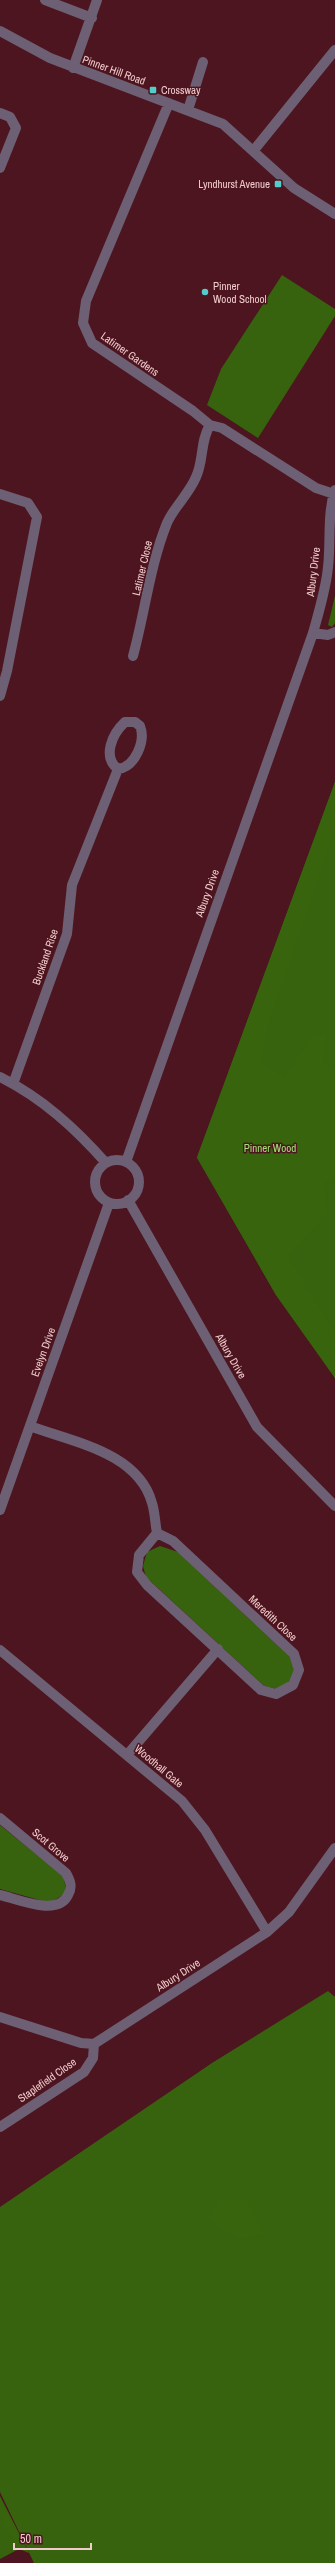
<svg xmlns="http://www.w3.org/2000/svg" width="335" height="2563" viewBox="0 0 335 2563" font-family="'Archivo Narrow',sans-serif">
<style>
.green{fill:#37630f}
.forest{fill:#37640d}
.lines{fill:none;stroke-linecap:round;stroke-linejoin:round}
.minor{stroke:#6d5f74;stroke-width:10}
.poi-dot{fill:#53cdcb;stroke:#4d151f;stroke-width:1.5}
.labels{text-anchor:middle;stroke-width:3;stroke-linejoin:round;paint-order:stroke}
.street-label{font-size:11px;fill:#f0cbcd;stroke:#4d151f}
.poi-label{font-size:11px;fill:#f0cbcd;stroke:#4d151f;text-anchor:start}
.park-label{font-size:11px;fill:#a1e176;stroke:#4d151f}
</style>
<rect width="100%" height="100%" fill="#4d151f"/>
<path class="green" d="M282,275L335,309V316L258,438L207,405L221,369Z
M335,596V623L332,627L328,625Z
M335,782V1378L276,1295L197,1158Z
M160,1546L178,1552L290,1657L295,1669L289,1683L277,1689L264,1686L146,1577L143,1566L147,1552Z
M0,1825L64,1877L66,1893L50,1903L0,1889Z
M328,1991L335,1997V2563H34L0,2492V2207L212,2063Z
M0,2500L19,2549L0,2559Z"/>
<path class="forest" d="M335,782V831L267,1029L262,1062L284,1077L311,1038L326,1033L323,1064L335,1070V1178L324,1184L328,1213L288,1256L335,1333V1378L276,1295L197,1157Z
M246,2198L264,2234L242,2240L222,2230L210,2218L219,2200Z
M0,2496L29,2553L17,2548L0,2516Z"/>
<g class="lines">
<path class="minor" d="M45,0L92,18
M0,31L50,58L223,124L294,188L335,214
M73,68L97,0
M169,103L86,301L83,323L92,343L193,411L210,425L222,428L316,488L334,494
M188,110L203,62
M0,113L10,117L16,128L0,168
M254,150L335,50
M0,494L28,503L37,517L7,671L0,696
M313,633L328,635L335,632
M133,656C145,612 150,565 167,523C174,507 189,494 196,477C204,460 200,441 210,425
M0,1077C42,1098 75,1128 106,1163
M13,1084L67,934L72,885L118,769C102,757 112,734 125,722H135L140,726C146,741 135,767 118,769
M95 1182a22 22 0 1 1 44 0a22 22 0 1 1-44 0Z
M126,1162L313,633C319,611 326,589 328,567C331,542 327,514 335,490
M128,1200L257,1427L335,1506
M30,1426C72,1442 138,1452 152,1503C155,1512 155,1523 157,1533
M0,1510L109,1203
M157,1533L173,1541L294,1654L299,1670L293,1685L276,1694L261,1690L147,1585L137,1572L139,1555Z
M0,1650L182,1801L205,1830L267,1932
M127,1755L218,1649
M0,1818L66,1873C70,1880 73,1887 68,1895C58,1917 18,1899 0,1895
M0,2017L81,2043L94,2044L267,1932L289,1912L335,1848
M0,2127L84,2072L93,2058L94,2044"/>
</g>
<g class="poi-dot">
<rect x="149" y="86" width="8" height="8" rx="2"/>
<rect x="274" y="180" width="8" height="8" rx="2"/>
<circle cx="205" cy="292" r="4"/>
</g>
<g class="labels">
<g class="street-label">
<text transform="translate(114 70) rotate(20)" y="4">Pinner Hill Road</text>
<text transform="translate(130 354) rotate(35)" y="4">Latimer Gardens</text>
<text transform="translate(142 568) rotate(-77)" y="4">Latimer Close</text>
<text transform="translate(313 572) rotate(-83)" y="4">Albury Drive</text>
<text transform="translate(207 893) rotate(-70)" y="4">Albury Drive</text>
<text transform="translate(45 957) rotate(-71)" y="4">Buckland Rise</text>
<text transform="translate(43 1352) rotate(-70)" y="4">Evelyn Drive</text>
<text transform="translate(231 1356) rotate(60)" y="4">Albury Drive</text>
<text transform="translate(273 1618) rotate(43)" y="4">Meredith Close</text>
<text transform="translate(159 1766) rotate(40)" y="4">Woodhall Gate</text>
<text transform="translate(51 1845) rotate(40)" y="4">Scot Grove</text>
<text transform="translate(178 1975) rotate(-33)" y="4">Albury Drive</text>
<text transform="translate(47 2080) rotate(-35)" y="4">Staplefield Close</text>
</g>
<g class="poi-label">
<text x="161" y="94">Crossway</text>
<text x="270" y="188" text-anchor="end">Lyndhurst Avenue</text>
<text x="213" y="290">Pinner<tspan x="213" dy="13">Wood School</tspan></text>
</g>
<g class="park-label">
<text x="270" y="1152">Pinner Wood</text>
</g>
</g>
<path d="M14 2543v6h77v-6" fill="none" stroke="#f0cbcd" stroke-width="2"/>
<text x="20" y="2543" font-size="12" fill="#f0cbcd" stroke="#4d151f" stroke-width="3" paint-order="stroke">50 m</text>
</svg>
